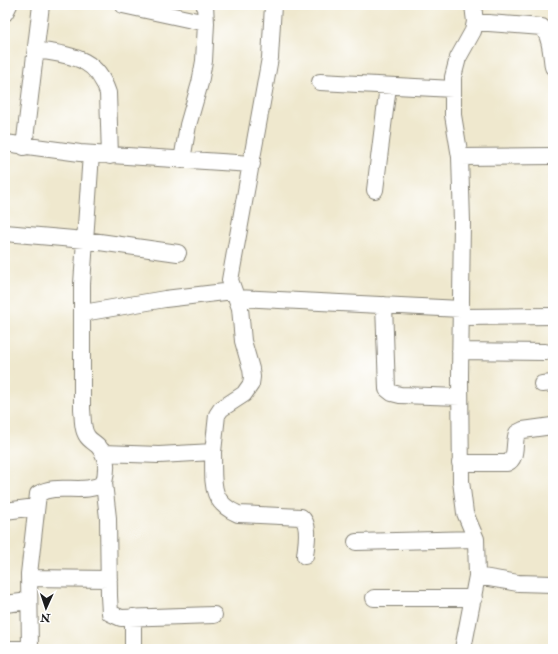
<svg xmlns="http://www.w3.org/2000/svg" width="558" height="654" viewBox="0 0 558 654" font-family="'IM FELL Double Pica',serif">
<style>
.lines{fill:none;stroke-linecap:round;stroke-linejoin:round}
.minor-casing{stroke:#868275;stroke-width:18}
.minor{stroke:#fff;stroke-width:16}
</style>
<rect width="100%" height="100%" fill="#fff"/>
<filter id="ink" filterUnits="userSpaceOnUse"><feTurbulence type="fractalNoise" baseFrequency=".025" numOctaves="2"/><feDisplacementMap in="SourceGraphic" scale="8" xChannelSelector="R" yChannelSelector="G"/><feConvolveMatrix kernelMatrix="1 2 1 2 8 2 1 2 1" color-interpolation-filters="sRGB"/></filter>
<filter id="wash" filterUnits="userSpaceOnUse"><feTurbulence type="fractalNoise" baseFrequency=".012" numOctaves="4" result="noise"/><feDisplacementMap in="SourceGraphic" scale="16" xChannelSelector="R" yChannelSelector="G"/><feGaussianBlur stdDeviation="0.9" result="paint"/><feColorMatrix in="noise" values="0 0 0 0 0 0 0 0 0 0 0 0 0 0 0 0 0 1.4 0 .05"/><feComposite in="paint" operator="in"/></filter>
<g filter="url(#wash)">
<rect width="100%" height="100%" fill="#efe8ce"/>
</g>
<g filter="url(#ink)">
<g class="lines">
<defs>
<path id="minor" d="M123,5L206,23
M5,13L9,5
M475,22L542,27C551,37 551,54 553,67
M37,50C71,56 96,56 108,93L110,156
M320,82L453,89
M5,143L80,153L252,164
M24,147L41,5
M460,157L553,156
M182,160L188,125L200,83L204,61L206,23L205,5
M375,190L388,86
M5,233L85,240L178,253
M237,298L461,309
M384,305L387,389L392,393L400,395L460,397
M83,313L165,299L233,291
M461,317L553,316
M460,351L545,352
M542,384L553,383
M213,452C214,481 208,501 238,514L301,517C311,525 306,544 305,556
M103,453L159,455L213,452L217,415L221,409L244,394L251,384L252,377L251,369L243,341L240,308L230,280L270,58L273,5
M460,463H507C518,458 513,443 517,433L523,430L552,426
M104,483L108,518L109,596L110,613L121,618L214,615
M5,511L36,507
M356,542L476,539
M477,576L518,583L553,584
M29,578L109,579
M374,598H474
M5,604L29,601
M133,617V649
M5,649H30
M30,649L29,574L38,494C58,482 84,496 104,483C107,470 108,458 99,447C96,443 90,441 87,436C82,429 83,417 82,409V284L91,154
M463,649L477,576L476,539L465,513L461,481L460,376L462,222L460,157L453,115V77L458,58L473,31L475,22L473,5"/>
</defs>
<use href="#minor" class="minor-casing"/>
<use href="#minor" class="minor"/>
</g>
</g>
<rect width="558" height="654" fill="none" stroke="#fff" stroke-width="20"/>
<g transform="translate(46 608) rotate(183)" stroke="#ffffff" stroke-width="3" paint-order="stroke">
<path d="M0-3L7 15L0 10L-7 15Z" fill="#1c1c1c"/>
<text y="-6" font-size="11" font-weight="bold" text-anchor="middle" fill="#1c1c1c">N</text>
</g>
</svg>
